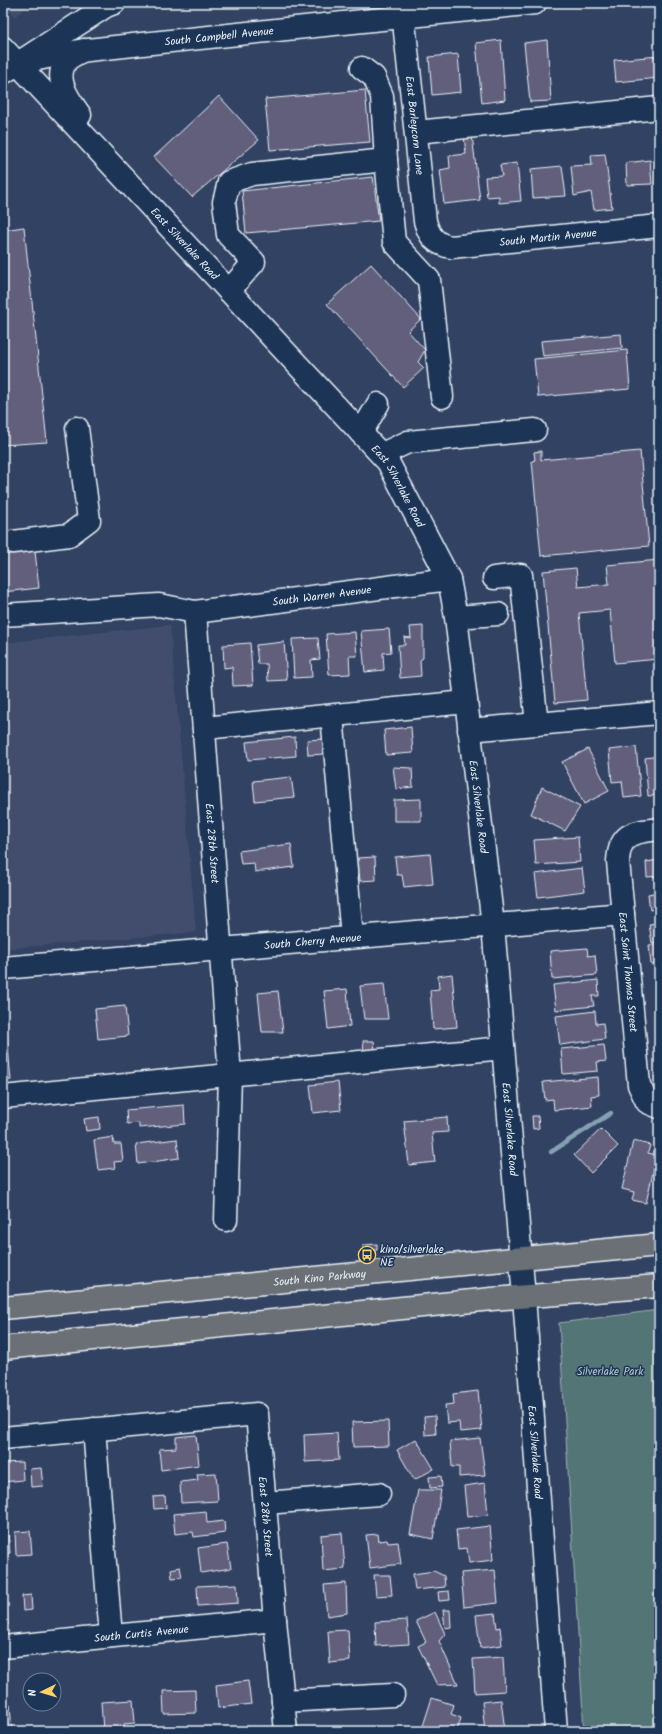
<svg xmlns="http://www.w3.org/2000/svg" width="662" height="1734" viewBox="0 0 662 1734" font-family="Kalam,sans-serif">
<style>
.built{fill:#434e6d}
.green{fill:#537576;stroke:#9eb3b7}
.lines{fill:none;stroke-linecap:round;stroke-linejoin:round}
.stream{stroke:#84a2b4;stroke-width:4.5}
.building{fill:#625f7c;stroke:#e8f1f8}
.minor-casing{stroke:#e8f1f8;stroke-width:25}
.major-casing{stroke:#e8f1f8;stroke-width:25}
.minor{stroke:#1d3557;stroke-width:22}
.major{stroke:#6b6f75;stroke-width:22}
.labels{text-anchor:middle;stroke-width:3;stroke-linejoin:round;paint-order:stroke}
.street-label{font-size:11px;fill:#e8f1f8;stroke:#1d3557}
.poi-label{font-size:11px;fill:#e8f1f8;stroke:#1d3557;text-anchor:start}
.park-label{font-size:11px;fill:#b4c6ca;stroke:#1d3557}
</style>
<rect width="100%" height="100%" fill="#324262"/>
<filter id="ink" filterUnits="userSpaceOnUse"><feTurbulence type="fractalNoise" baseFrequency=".025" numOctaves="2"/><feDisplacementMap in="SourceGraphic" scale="8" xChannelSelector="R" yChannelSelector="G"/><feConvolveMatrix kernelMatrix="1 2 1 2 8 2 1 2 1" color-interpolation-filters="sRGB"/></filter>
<g filter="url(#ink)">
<path class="built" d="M3,3H31L15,17Z
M170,625L196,932L3,949V643Z"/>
<path class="green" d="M659,1310V1731H584L559,1323Z"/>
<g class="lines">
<path class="stream" d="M551,1152L611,1113"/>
</g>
<path class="building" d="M501,40L505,100L482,103L476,43Z
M547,40L551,101L530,102L524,43Z
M458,54L461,92L432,95L429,57Z
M659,56V78L616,82L614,60Z
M365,90L370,142L270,150L265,99Z
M219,96L259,140L192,197L154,157Z
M472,135L480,200L444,204L440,170L450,168L449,156L466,154L464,136Z
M605,154L612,208L594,210L591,192L574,196L571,166L592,165L591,155Z
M650,160L652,184L627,185L626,163Z
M517,163L521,201L499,203V196L487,197L485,177L502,176L500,165Z
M562,166L566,196L533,198L531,169Z
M373,177L379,221L246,233L242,191Z
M24,227L47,442L3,445V230Z
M371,264L421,319L408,331L425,350L418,362L424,368L403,387L327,304Z
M621,334L622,348L543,356L541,341Z
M627,350L630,389L538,397L534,359Z
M541,451V460L640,451L649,546L541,556L532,461L535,460L534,452Z
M35,551L39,588L3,592V555Z
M659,560V659L615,663L610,610L579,613L587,700L555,703L543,571L576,568L578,587L609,584L607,565Z
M423,626V658L420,660L421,676L400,678L398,645H405L404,637L411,638L410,627Z
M389,629L391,652L383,653L384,670L365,672L361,631Z
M355,632L357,656H349L350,674L329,675L326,634Z
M318,638L320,659L311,660L312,677L294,678L292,639Z
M284,642L287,680L268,681L267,664H258L256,645Z
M250,643L253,685L233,686L232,667L224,668L223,645Z
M411,727L413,753L386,755L384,730Z
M295,737L296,756L248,760L246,742Z
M324,739L325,754L308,755L307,740Z
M636,747L641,796L624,798L622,781L612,782L609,750Z
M588,749L609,791L584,804L562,762Z
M659,756V795L648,796L645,758Z
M393,767L412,768L413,787L396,789Z
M291,777L294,797L255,801L253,781Z
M542,787L580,807L565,831L531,814Z
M421,799V821H394V800Z
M578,837L580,862L536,865L534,840Z
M291,844L294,867L255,872L254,863L241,864L239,851Z
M658,852H659V876L647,877L646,862L659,860Z
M430,854L433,884L404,887L402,875H397L395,857Z
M375,857L376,880L360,881L358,858Z
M582,868L585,891L538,897L535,874Z
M657,883H659V908L650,910L648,894L658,892Z
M657,920H659V942L652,943L649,924L657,923Z
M659,944V964L651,965L649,945Z
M587,948L588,956L595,955L597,975L552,979L550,951Z
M452,974L457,1027L433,1029L430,990L439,989L438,976Z
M598,980L599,996H592L594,1006L556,1010L553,985Z
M384,984L388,1019H364L360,986Z
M347,989L350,1026L328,1029L324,991Z
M278,991L283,1032H262L258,993Z
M125,1006L128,1036L98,1039L95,1009Z
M595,1011L596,1024L603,1023L605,1039L560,1045L556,1016Z
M3,1017H5L11,1080L3,1081Z
M363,1041H374L375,1051L364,1052Z
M604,1045L606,1061L597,1062L598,1071L563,1074L561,1049Z
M598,1077L599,1095L591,1096L592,1106L554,1110L553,1099L545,1100L543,1082Z
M338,1082L341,1110L313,1113L310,1085Z
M184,1105L185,1124L139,1128V1123L127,1124L126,1110Z
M532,1116H538L539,1128L533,1129Z
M99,1117L100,1129L86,1131L84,1119Z
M447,1117L448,1132L432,1133L435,1162L409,1165L404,1121Z
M601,1129L618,1146L591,1173L574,1155Z
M113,1137L114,1144H121L123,1161L114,1162L115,1168L98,1170L94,1140Z
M177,1139L179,1158L138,1164L136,1144Z
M633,1141L650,1145L648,1153L657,1155L646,1203L632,1200L634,1192L622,1189Z
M377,1244V1250L363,1251V1245Z
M478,1391L482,1430L460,1432L459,1422L447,1423L445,1405L454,1404L453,1394Z
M435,1416L436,1434L425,1435L424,1417Z
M388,1421L389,1446L353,1447L352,1422Z
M337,1433L339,1460L305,1462L304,1435Z
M196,1435L199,1465L161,1470L159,1449L176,1448V1437Z
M480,1438L485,1475L459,1477V1467H452L450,1441Z
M416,1439L434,1469L414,1480L397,1450Z
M22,1462L23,1480L3,1482V1463Z
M41,1468L43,1486L31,1487L30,1469Z
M216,1473L218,1501L181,1503L180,1482L198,1480L197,1474Z
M441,1476L442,1487L430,1488L429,1477Z
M485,1483L488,1515L467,1517L464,1486Z
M418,1490H441L433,1539L410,1534Z
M165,1496L166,1508L154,1509L153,1497Z
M3,1497H5L7,1525H3Z
M206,1511L207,1523L224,1521L225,1533L194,1537L193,1532L175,1534L173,1514Z
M490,1526L493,1560L469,1563L467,1548L458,1549L456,1530Z
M8,1531L10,1553L3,1554V1532Z
M30,1531L32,1554L16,1555L15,1532Z
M342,1533L345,1569L323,1571L321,1535Z
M378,1534L379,1541L387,1540L388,1543L398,1542L401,1564L370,1568L366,1535Z
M227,1544L231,1568L201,1573L198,1548Z
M180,1567L182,1577L172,1578L171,1569Z
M495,1570L498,1603L464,1607L461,1573Z
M434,1571L444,1576L445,1587L415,1590L413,1574Z
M374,1575H390L392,1595L376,1596Z
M346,1583L347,1613L327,1616L324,1585Z
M237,1584L238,1603L198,1606L197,1586Z
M449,1591L450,1600L439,1601L438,1592Z
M31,1595L32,1610L23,1611L22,1596Z
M6,1601L8,1625L3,1626V1602Z
M443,1610H450L451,1627L445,1628Z
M435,1612L445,1634L439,1641L458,1684L437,1685L418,1646L426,1642L416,1621Z
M495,1613L497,1628L500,1627L502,1645L480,1648L476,1615Z
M407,1620L409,1644L376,1646L375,1622Z
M348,1630L350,1661L330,1663L328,1631Z
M503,1657L505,1691L475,1693L473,1659Z
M248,1681L251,1704L218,1708L216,1685Z
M195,1690L196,1713L164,1714L163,1691Z
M432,1698L454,1705L451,1714L461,1718L457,1731H427L422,1729Z
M133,1700L135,1723L124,1724L125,1731H103L101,1702Z
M501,1700L505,1731H485L482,1702Z
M10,1705L12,1731H3V1706Z"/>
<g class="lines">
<defs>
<g id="minor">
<path id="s1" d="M402,3L425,221C429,236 435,244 451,247L659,226"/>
<path id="s2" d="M3,48L388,462L449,579L456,617L493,925L524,1297L556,1731"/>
<path id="s3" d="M17,63L79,51L142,44L535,3"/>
<path d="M3,73L106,6L114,3"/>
<path d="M80,115C70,101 52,78 67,60C71,56 78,53 84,50"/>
<path d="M416,132L659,108"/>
<path d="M386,160L394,242L429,280L442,397"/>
<path d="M229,291L254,262L228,235L224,202L229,182L252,174L386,160L382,96L374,77L362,68"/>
<path d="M361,433L378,404"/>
<path d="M382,454L408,442L535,430"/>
<path d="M13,542L69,535L89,520L77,428"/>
<path d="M494,578L521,575L537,724"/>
<path id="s4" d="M195,612L230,1075L226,1220"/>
<path id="s5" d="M3,615L159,605L195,612L449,579"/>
<path d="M456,617L498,614"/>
<path d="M332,716L352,937"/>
<path d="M204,728L466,702"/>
<path d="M469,730L659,713"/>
<path id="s6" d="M659,829C634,832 620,832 618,861L639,1085L647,1102L659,1107"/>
<path id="s7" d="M3,968L623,914"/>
<path d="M3,1097L503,1048"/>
<path d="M94,1429L111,1636"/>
<path id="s8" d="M3,1438L257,1414L275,1620"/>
<path d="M265,1503L379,1494"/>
<path id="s9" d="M3,1647L275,1620L286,1731"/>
<path d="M283,1701L393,1695"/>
</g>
<g id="major">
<path id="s10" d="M3,1308L659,1245"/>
<path d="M3,1348L492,1299L659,1286"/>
</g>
</defs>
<use href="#minor" class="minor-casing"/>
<use href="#major" class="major-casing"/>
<use href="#minor" class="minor"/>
<use href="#major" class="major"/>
</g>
</g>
<defs>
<symbol id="bus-ring" viewBox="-11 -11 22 22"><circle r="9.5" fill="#1d3557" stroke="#ffd166" stroke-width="1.5"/><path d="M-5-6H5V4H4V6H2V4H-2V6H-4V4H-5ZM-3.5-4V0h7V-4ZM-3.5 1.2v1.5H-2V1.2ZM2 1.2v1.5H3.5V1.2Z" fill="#ffd166"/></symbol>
</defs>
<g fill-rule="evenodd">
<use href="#bus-ring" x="357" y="1245" width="20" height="20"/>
</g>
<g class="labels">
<g class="street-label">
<text dy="4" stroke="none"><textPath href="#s3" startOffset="204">South Campbell Avenue</textPath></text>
<text dy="4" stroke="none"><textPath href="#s1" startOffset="123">East Barleycorn Lane</textPath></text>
<text dy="4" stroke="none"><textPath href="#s1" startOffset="356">South Martin Avenue</textPath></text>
<text dy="4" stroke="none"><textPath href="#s2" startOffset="267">East Silverlake Road</textPath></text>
<text dy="4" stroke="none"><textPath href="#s2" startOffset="591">East Silverlake Road</textPath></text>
<text dy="4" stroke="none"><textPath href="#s5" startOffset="321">South Warren Avenue</textPath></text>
<text dy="4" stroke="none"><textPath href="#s2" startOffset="927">East Silverlake Road</textPath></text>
<text dy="4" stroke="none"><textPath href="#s4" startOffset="232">East 28th Street</textPath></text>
<text dy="4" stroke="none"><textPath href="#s7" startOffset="311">South Cherry Avenue</textPath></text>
<text dy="4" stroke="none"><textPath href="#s6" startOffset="171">East Saint Thomas Street</textPath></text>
<text dy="4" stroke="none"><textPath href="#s2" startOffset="1251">East Silverlake Road</textPath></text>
<text dy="4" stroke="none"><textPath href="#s10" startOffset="318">South Kino Parkway</textPath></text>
<text dy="4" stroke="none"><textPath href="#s2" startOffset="1575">East Silverlake Road</textPath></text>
<text dy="4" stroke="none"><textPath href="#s8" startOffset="358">East 28th Street</textPath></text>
<text dy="4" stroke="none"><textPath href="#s9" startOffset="139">South Curtis Avenue</textPath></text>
</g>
<g class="poi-label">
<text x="380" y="1253">kino/silverlake<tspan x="380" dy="13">NE</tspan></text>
</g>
<g class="park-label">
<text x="610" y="1375">Silverlake Park</text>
</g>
</g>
<rect width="662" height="1734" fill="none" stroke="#1d3557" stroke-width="16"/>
<rect x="8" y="8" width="646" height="1718" fill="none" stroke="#e8f1f8" stroke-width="1.5" filter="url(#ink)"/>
<g transform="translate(42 1692) rotate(265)"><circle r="19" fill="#1d3557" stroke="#6e8097"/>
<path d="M0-3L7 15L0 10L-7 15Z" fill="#ffd166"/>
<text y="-6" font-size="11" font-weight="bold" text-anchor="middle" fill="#e8f1f8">N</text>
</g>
</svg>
